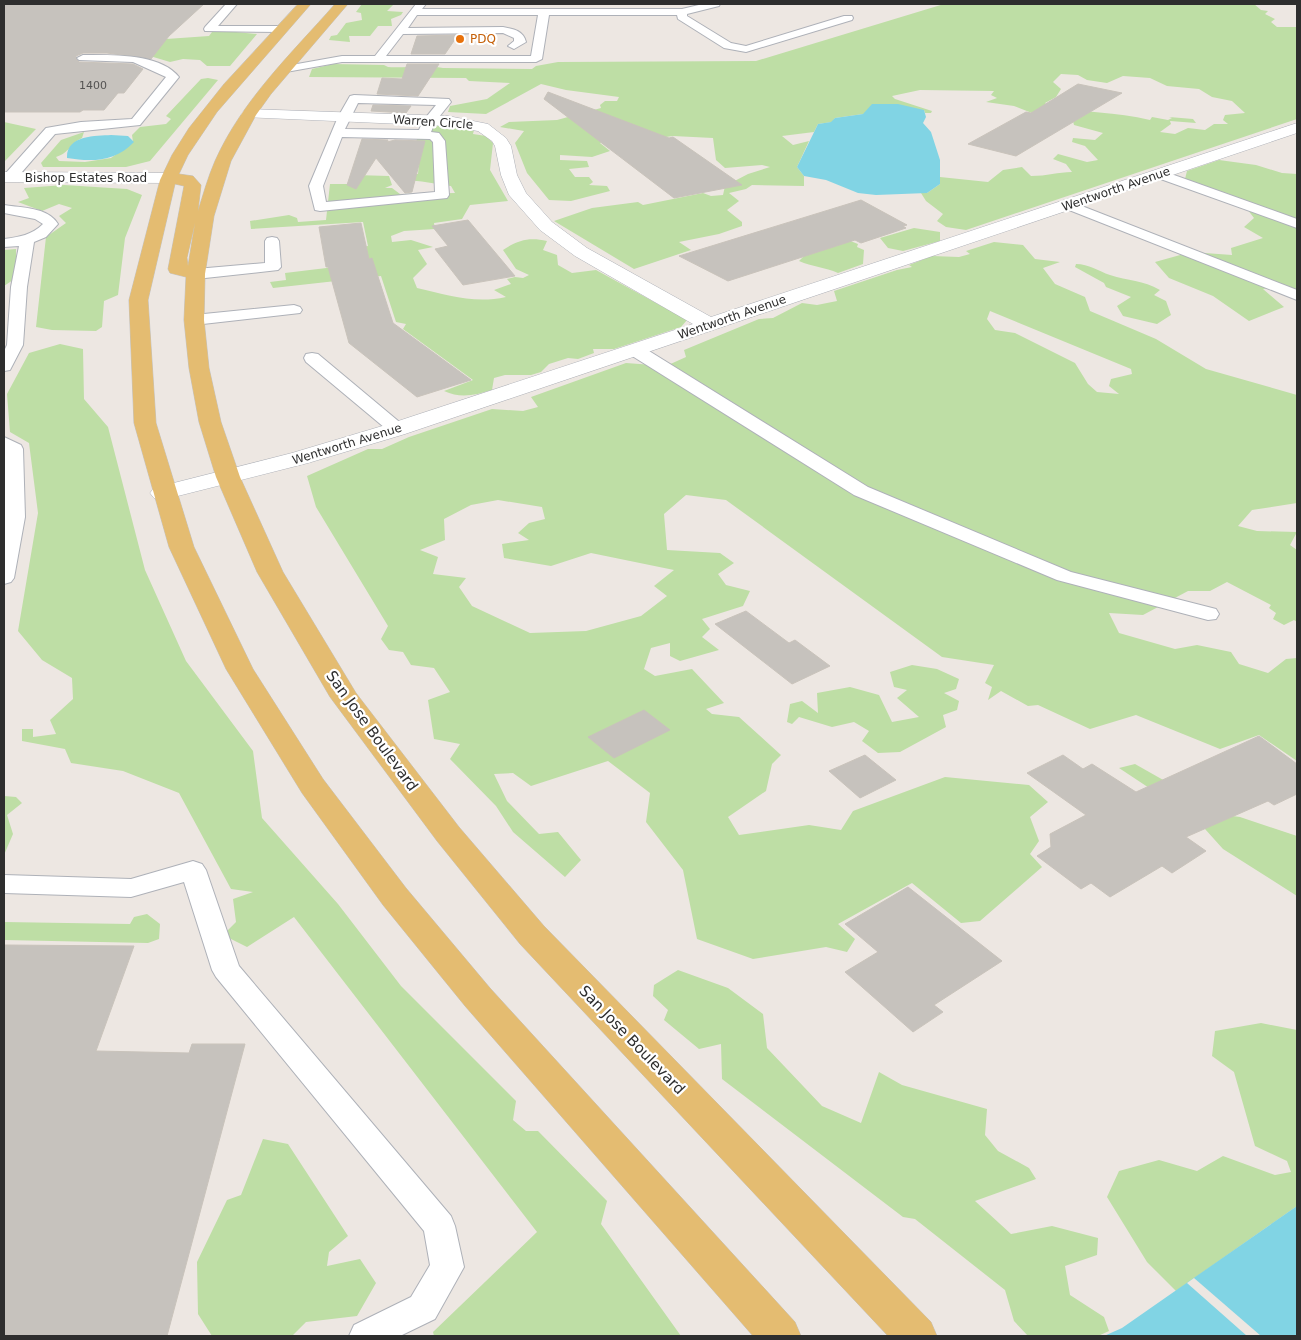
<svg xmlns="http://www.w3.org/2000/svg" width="1301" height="1340" viewBox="0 0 1301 1340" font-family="'DejaVu Sans',sans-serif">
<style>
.green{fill:#bedea5;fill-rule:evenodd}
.water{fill:#81d4e4}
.pier{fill:#ede7e2}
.building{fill:#c6c2bd;stroke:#c9c3bb}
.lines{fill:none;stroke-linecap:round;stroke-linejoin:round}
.service-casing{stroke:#aeb1b8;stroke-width:2}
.minor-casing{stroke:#aeb1b8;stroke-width:1}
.tertiary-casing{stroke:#aeb1b8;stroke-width:1}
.primary-casing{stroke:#c4c4c4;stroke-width:1}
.service{fill:#fff;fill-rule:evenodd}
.minor{fill:#fff;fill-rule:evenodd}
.tertiary{fill:#fff;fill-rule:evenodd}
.primary{fill:#e4bc71;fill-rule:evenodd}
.food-dot{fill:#e8710a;stroke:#fff;stroke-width:2}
.labels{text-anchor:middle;stroke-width:4.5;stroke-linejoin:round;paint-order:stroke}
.far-number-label{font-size:11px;fill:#545352}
.far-food-label{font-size:12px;fill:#c56008;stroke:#fff;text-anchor:start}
.far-street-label{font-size:12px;fill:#2e2e2e;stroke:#fff}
.street-label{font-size:15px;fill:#2e2e2e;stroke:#fff}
</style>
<rect width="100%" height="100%" fill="#ede7e2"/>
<path class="green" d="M362,4H394L387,11L403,12L401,15L391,19L392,26H378L370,36H349L350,42L329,40L331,36L337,35L346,23L362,20L361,13L356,12Z
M944,4H1254L1261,10L1268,11L1265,14L1275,19L1271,22L1277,27H1297V119L966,230L946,227L937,221L943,214L926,201L921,193H927L940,184V177L988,182L1003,170L1022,167L1031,176C1047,176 1058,172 1072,172L1066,164L1053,159L1058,154L1087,162L1098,160L1085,146L1072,142L1073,138L1095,140L1103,133L1074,125L1073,121L1037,115L1014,106L986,102L997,98L991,95L994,91L920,90L892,96L895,99L932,111L931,113H925L924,110L863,114L835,118L832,122L818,124L814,132L782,136L793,145L809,141L797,167L804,176V186L752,185L746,189L729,193L739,201L727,210L742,222V226L719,234L679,242L691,250L634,269L554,221L592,208L638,202L643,205L703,193L711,196L723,195L725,186L748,174L770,167L762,165L725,168L716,160L713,138L673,136L622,143L609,139L600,143L610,151L592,157L560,155V160L587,161L589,167L569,169L575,177H589L593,182L589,185L607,186L610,191L571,201L549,200L527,173L515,143L524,131L500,127L509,122L557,120L601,108L600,105L605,101H617L619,97L566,90L541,84L486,114L448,112L450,106L487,99L510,83L469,81L466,78L309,77L312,69L333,64L384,65L388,67C401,68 433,65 443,68L532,69L536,66L558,62L756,61ZM1061,74L1078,75L1087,80L1107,83L1123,76L1150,78L1167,86L1199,89L1212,97L1232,101L1245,113L1225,115L1223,120L1228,124H1214L1205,130L1188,128L1175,134L1160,132L1171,124L1170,121L1196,123L1193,119L1169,117L1172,118L1168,120L1152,117L1150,120C1116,112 1083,112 1049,107L1045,103L1056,97L1061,89L1053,82Z
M212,32H236L257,34L230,66H207L200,60L183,59L170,62L130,50L4,47V38L152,40L209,36Z
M208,78L218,80L150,161L126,167H43L41,163L61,140L84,132L82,138C69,144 71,152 56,157L59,161L85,162L111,158L133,142L132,135L140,127L166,124L171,119L166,116L201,79Z
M4,122L36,129L4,162Z
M442,125L474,130L473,134L486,136L493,143L490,170L508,201L470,205L462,219L434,223L435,229L404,231L391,236L392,242L411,240L433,247L418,250L427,264L413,278L417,288C448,295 474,304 506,297L494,290L511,284L507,279L515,277L523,278L529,275L516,269L503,250C518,240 529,237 547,241L543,250L557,255L558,265L572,273L596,270L687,320L681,327L614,349H593L594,353L578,359L568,358L549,364L541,372L531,375H505L494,378L492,390C475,395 461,399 444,391L473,380L403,329L406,324L396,322L381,276L273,288L270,282L286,280L285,273L343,266L355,248L368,246L363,222L251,229L250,221L289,215L297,218L298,222L326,220L330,184H352L355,175L389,176L392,185L385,188H392L400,194L455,193L451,186C436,185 423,180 408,181V174H418L419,163L411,159C417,136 417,131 442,125Z
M1219,160L1256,165L1282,173L1297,174V298L1278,287L1263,289L1284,307L1249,321L1213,296L1169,278L1155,262L1191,252L1232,255L1231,248L1263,238L1244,227L1254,218L1241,201L1185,179L1187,171Z
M64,185L127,189L142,195L125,238L118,295L104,301L102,327L96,331L52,330L36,327L46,237L66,223L59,216L72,208L59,204L42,211L18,202L29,198L24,188Z
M914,228L940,232V241L903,251L888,248L880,238Z
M843,238L858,244L857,247L864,250L863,264L838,273C825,267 812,267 799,261L805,255Z
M994,242L1023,245L1035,259L1060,262L1043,268L1055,284L1085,297L1090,311L1156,339L1206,369L1297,395V503L1252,510L1238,526L1257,531L1297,532L1290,545L1297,550V622L1294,620L1284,625L1273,619L1276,613L1269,608L1271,605L1227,582L1210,591H1188L1143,615L1109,613L1119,633L1175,649L1197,645L1231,652L1239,664L1268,673L1286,659L1297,658V761L1259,735L1220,749L1136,715L1090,729L1038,705L1028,706L1001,691L988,700L992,687L985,683L994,665L942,657L726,500L686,495L664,514L667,550L720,553L734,563L718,574L726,585L750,591L743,606L702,619L710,629L702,637L719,650L680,661L670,656V643L651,648L644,669L655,676L692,669L724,703L706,709L712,714L739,717L781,755L772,764L766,791L728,817L739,835L809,825L841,830L853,811L945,777L1029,785L1048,802L1030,817L1039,841L1030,854L1042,867L980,921L961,923L912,883L838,924L855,939L847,952L826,947L753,959L697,939L683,870L646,822L650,793L608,761L531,786L513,773L494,774L507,801L539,834L558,832L581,860L565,877L513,832L496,806L450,759L460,744L434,739L428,700L450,692L434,668L411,665L403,652L389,650L381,639L388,626L316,507L307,476L368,449H382L409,437L492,409L523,411L538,407L531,397L626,363L666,366L686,357L684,350L759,319L773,318L802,303L817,305L837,301L834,291L897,270L912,267L909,265L932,256L959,257L970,254L966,251ZM990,311L1131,369L1132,374L1111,379L1109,386L1119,394L1097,392L1088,384L1075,363L1015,333L995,330L987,319ZM498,500L542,507L545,519L529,523L518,533L529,540L502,544L504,558L551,566L591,553L674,570L654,586L667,596L641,616L586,631L530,633L472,606L459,587L466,578L433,574L438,557L420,550L445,540L444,519L471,505Z
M16,249V278L4,286V250Z
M1076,264C1089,264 1098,271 1110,275C1128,281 1143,280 1160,290L1154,295L1166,301L1171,315L1157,324L1123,316L1117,306L1131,297L1106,287L1104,283L1075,267Z
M60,344L83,349L84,399L108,427L145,570L186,661L253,751L262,818L338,904L401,986L516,1101L513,1120L526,1131H538L607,1201L601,1224L681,1336H434L433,1332L537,1232L294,917L247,947L223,935L236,922L233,899L253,892L231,889L179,793L123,771L71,763L65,749L22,741V729H33V737L56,734L50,720L73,699L72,678L42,660L18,631L38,513L29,443L10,432L7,394L29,353Z
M912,665L937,669L959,679L956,689L944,693L959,701L957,710L943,715L946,727L900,752L878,753L862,741L869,731L854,722L832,727L799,717L792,724L787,722L790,704L802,701L818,713L817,693L850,687L879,695L892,722L919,717L897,698L907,690L894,687L890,672Z
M1135,764L1225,815L1240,817L1297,836V896L1223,849L1196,819L1119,768Z
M4,796L16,797L22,803L7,815L13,834L4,855Z
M147,914L160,924L159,939L148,943L4,940V922L130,924L134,917Z
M678,970L728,988L763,1014L767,1048L822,1106L861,1123L879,1072L902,1085L987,1109L985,1135L998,1151L1029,1168L1036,1179L975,1201L1011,1234L1052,1226L1098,1238L1097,1255L1065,1266L1070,1295L1104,1317L1109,1331L1098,1336H1028L1014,1321L1005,1290L915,1219L903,1217L722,1079L721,1044L699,1049L664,1020L668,1010L653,996L654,985Z
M1261,1023L1297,1030V1206L1176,1291L1147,1262L1107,1197L1119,1171L1159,1160L1197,1171L1223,1156L1275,1175L1291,1172L1287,1161L1255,1146L1234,1072L1212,1056L1215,1031Z
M263,1139L288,1144L348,1236L329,1252L327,1266L360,1259L376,1283L357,1316L306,1322L292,1336H212L198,1314L197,1262L227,1200L241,1195Z"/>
<path class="water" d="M872,104H898L924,110L926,117L923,123L931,132L940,160V184L927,193L876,195L858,193L826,180L804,176L797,167L818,124L831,122L835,118L863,114Z
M111,135L128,136L134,142C115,162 92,162 67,158C66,135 96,136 111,135Z
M1297,1206V1336H1104L1122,1328Z"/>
<path class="pier" d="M1194,1278L1261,1336H1247L1187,1283Z"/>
<path class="building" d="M4,4H204L169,36L151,59L107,53H83L76,56V59L79,62L133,64L143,69L124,93H118L104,110H83L80,112H4Z
M458,35L445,54H411L417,36Z
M407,64H439L418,96L377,94L382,78L402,79Z
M1078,84L1122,93L1016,156L968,144L1026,112L1031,113Z
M548,92L669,138L673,137L742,185L674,198L544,99Z
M373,105L411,106L406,113L371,111Z
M362,139L388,140L387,142L395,140L425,141L412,192L405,193L376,158L356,189L347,185Z
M861,200L907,225L903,226L906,228L861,243L855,240L728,281L679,256Z
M468,220L515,276L463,285L435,249L448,246L432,226Z
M361,223L369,259L372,258L393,323L471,380L417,397L349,343L328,267H326L319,227Z
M746,611L789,643L795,640L830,666L792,684L715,624Z
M644,710L670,730L614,758L588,737Z
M1259,736L1297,764V794L1274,805L1268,801L1186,837L1206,851L1172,873L1162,866L1110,897L1091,883L1081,889L1037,856L1051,847L1050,834L1086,815L1027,773L1063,755L1083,769L1092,764L1136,792Z
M865,755L896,780L860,798L829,771Z
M908,887L1002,961L934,1005L943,1012L913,1032L845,972L878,952L845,924Z
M4,945L134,946L96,1051L189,1053L192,1044H245L167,1336H4Z"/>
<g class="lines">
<defs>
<path id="service" d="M226,4H237L218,26H282L287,29L282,32L205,31L204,29L205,27Z
M416,4H426L422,9H682L703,4H720L719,6L687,14V16L731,43L746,46L844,16H852L853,18L852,20L746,52L724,48L678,19L677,15H549L542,59L536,62H342L286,72L280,69L286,66L342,56H375ZM417,15H538L531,56H386L403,34L503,33L514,38V41L508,46L514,49L526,42C523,30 513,29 503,27L408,28Z
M83,55C111,55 160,53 179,77L140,125L55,134L15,180H5V174L46,128L81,122L132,119L166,77L133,62L79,60L77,58Z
M354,95L449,99L451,102L435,122L431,132L439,133L445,141L449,195L447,198L320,211L315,210L309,186L338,117L350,96ZM358,103L436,105L423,121L419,130L345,129ZM342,137L430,139L433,142L435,192L326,202L323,186Z
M1160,170L1297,219V228L1155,177L1153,174L1155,171Z
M1069,201L1297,290V300L1064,208L1062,205L1064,202Z
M4,205C22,208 48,207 58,224L46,237L34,242L27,287L23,345L10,370L4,371V351L7,345L11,287L19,246L4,247V239C19,237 32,235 43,224L35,219L4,213Z
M272,237L277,238L279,241L281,267L278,270L196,279L191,277L188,274L191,271L196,269L265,263V241L267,238Z
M294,305L300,307L302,310L300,313L194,325L188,323L186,320L188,317L194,315Z
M635,345L641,346L868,487L1071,572L1216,609L1219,614L1216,619L1208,620L1057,580L854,495L629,354L627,350L629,346Z
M312,353L318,354L403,425L406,429L403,433L397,434L391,433L306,362L304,358L306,354Z
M4,437L21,445L23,449L25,517L14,578L11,582L4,584Z
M193,861L202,864L206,870L239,966L451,1216L455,1226L464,1267L435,1319L400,1336H349L354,1325L411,1297L430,1265L424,1231L216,977L212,970L184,882L131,897L4,893V875L131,879Z"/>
<path id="minor" d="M249,109L448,116L488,124L506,138L511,146L517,175L526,193L552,222L587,248L711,317L1297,123V133L405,434L308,463L162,500L154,498L150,493L154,488L292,453L389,424L693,324L575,256L540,230L509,195L501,175L495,146L492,141L478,131L448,126L244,117L241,114L244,111Z"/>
<path id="tertiary" d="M4,172L169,173L175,174L177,178L175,182L169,183L4,182Z"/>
<path id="primary" d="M298,4H311L217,112L188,155L179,174L193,176L201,185L198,211C203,195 208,177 215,161C242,100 292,53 335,4H348L271,94L256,115L231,161L214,216L205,274L204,320L209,368L221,422L240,477L283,572L356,693L459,827L544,926L931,1322L937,1336H888L520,944L437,841L330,697L257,572L216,477L199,422L189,368L184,320L186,277L170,273L168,269L184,186L175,184L148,300L156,423L194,547L253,669L323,779L406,888L490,988L795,1322L801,1336H753L465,1006L383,905L302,793L226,669L169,547L134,423L129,300L160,180L172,155L189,128L224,84ZM195,223L188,266L187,258Z"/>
</defs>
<use href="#service" class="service-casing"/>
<use href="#minor" class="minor-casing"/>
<use href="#tertiary" class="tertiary-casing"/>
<use href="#primary" class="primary-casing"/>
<use href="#service" class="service"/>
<use href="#minor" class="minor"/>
<use href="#tertiary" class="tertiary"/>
<use href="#primary" class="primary"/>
</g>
<circle class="food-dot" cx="460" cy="39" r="5"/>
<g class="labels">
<g class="far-number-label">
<text x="93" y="89">1400</text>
</g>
<g class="far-food-label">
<text x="470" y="43">PDQ</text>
</g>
<g class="far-street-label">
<text transform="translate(433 122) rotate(4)" y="4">Warren Circle</text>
<text x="86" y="182">Bishop Estates Road</text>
<text transform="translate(1116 189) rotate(-19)" y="4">Wentworth Avenue</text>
<text transform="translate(732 317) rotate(-19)" y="4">Wentworth Avenue</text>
<text transform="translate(347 444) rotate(-17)" y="4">Wentworth Avenue</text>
</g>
<g class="street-label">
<text transform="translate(372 731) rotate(54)" y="5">San Jose Boulevard</text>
<text transform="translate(632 1040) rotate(46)" y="5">San Jose Boulevard</text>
</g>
</g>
<rect width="1301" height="1340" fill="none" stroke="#2e2e2e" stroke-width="10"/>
</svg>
